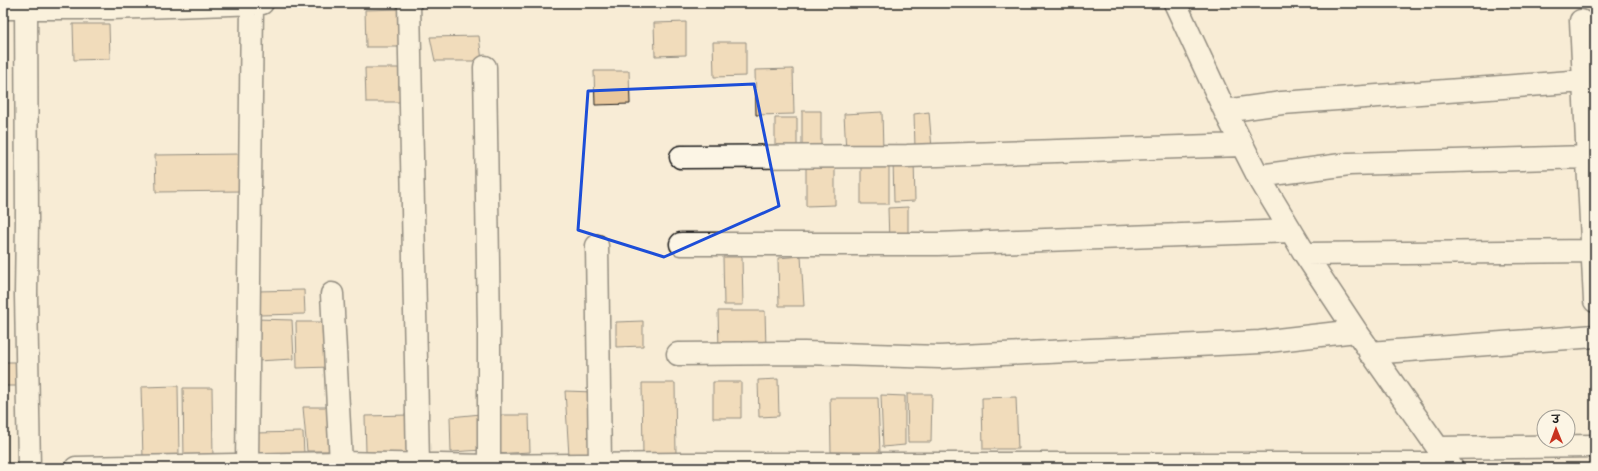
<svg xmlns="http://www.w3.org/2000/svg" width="1598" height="471" viewBox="0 0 1598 471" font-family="'Playpen Sans','Playpen Sans Deva',sans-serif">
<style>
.building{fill:#e9c79b;stroke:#1c1c1c}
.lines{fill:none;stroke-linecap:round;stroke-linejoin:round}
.minor-casing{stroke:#1c1c1c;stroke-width:25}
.minor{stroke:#fcf5e5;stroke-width:22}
.marked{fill:none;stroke:#1d4ed8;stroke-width:3;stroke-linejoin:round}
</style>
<rect width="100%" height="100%" fill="#f8ecd6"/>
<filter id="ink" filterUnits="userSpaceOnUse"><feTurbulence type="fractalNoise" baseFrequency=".025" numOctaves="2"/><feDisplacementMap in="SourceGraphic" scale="8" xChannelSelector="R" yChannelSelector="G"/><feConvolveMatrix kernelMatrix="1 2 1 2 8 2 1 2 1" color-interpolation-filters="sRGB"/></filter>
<g filter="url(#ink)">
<path class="building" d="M401,9L402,47H366L365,10Z
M686,22V55L655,56L654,23Z
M73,24H109L110,59L74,60Z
M479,36L482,61H435L430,37Z
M713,42H746V76L714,77Z
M365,68H400L401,102H366Z
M793,69L794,114L756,115L755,70Z
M594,71H629L630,104L595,105Z
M802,111H821V146L802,147Z
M882,112L883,151L846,153L844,114Z
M929,112L932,149L915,148L914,114Z
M775,118H797V150L775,151Z
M242,154V191L156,192L155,155Z
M893,160H914L915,201L894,202Z
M835,161V205L806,206V162Z
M889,162V204H861V163Z
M908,207V241L889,242L888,208Z
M801,256L804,306H779L778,258Z
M723,257H742L743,305H724Z
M304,290L305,314L258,315L257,291Z
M718,311H765L766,349H719Z
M256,319L292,320L294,359L257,361Z
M643,321V346L616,347V322Z
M296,322H331V367L297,368Z
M3,362H20L21,386H3Z
M778,379L779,416L759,417L758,380Z
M713,382H741V418H713Z
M642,383H675L676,456L643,457Z
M178,386L179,457L143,458L141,387Z
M183,388H212L213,458L184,459Z
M565,391L594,392L597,457L569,456Z
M907,394H932L931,442H908Z
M881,395L905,396V445L883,447Z
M1016,397L1018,449H983L982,398Z
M830,398H878L880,453L831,452Z
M303,407H327L330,451H307Z
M481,414L483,450L451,452L450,417Z
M409,415V453L366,452L365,416Z
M494,415H529L530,452L494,454Z
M303,432L304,454L254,455V433Z"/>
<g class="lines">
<defs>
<path id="minor" d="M26,3L27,220L26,295L29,468
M409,3L418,465
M1175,3L1225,111L1258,176L1305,254L1356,331L1452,468
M3,8H111L262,3
M1581,21L1595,301
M485,67L489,328V466
M1225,111L1282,103L1584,81
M681,157L907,156L1242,145
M1258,176L1349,164L1587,157
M681,244H938L1291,231
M597,246L600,465
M1305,254L1592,251
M332,294L341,463
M1370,353L1595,336
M678,354L804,353L940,357L1260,342L1356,331
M1439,448L1595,446
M247,465L252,4
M76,468L341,463L489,466L682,464H1449"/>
</defs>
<use href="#minor" class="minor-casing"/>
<use href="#minor" class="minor"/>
</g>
</g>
<path d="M0 0H1598V471H0ZM754,84L779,206L664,257L578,230L588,91Z" fill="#f8ecd6" fill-opacity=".55" fill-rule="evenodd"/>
<path class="marked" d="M754,84L779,206L664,257L578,230L588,91Z"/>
<rect width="1598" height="471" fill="none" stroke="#fcf5e5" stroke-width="16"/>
<rect x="8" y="8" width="1582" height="455" fill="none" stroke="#1c1c1c" stroke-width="1.5" filter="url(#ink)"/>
<g transform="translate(1556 429) rotate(359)"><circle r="19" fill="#fcf5e5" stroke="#a29e95"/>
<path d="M0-3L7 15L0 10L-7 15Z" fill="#c8321e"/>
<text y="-6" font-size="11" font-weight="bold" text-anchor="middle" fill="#1c1c1c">उ</text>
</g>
</svg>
